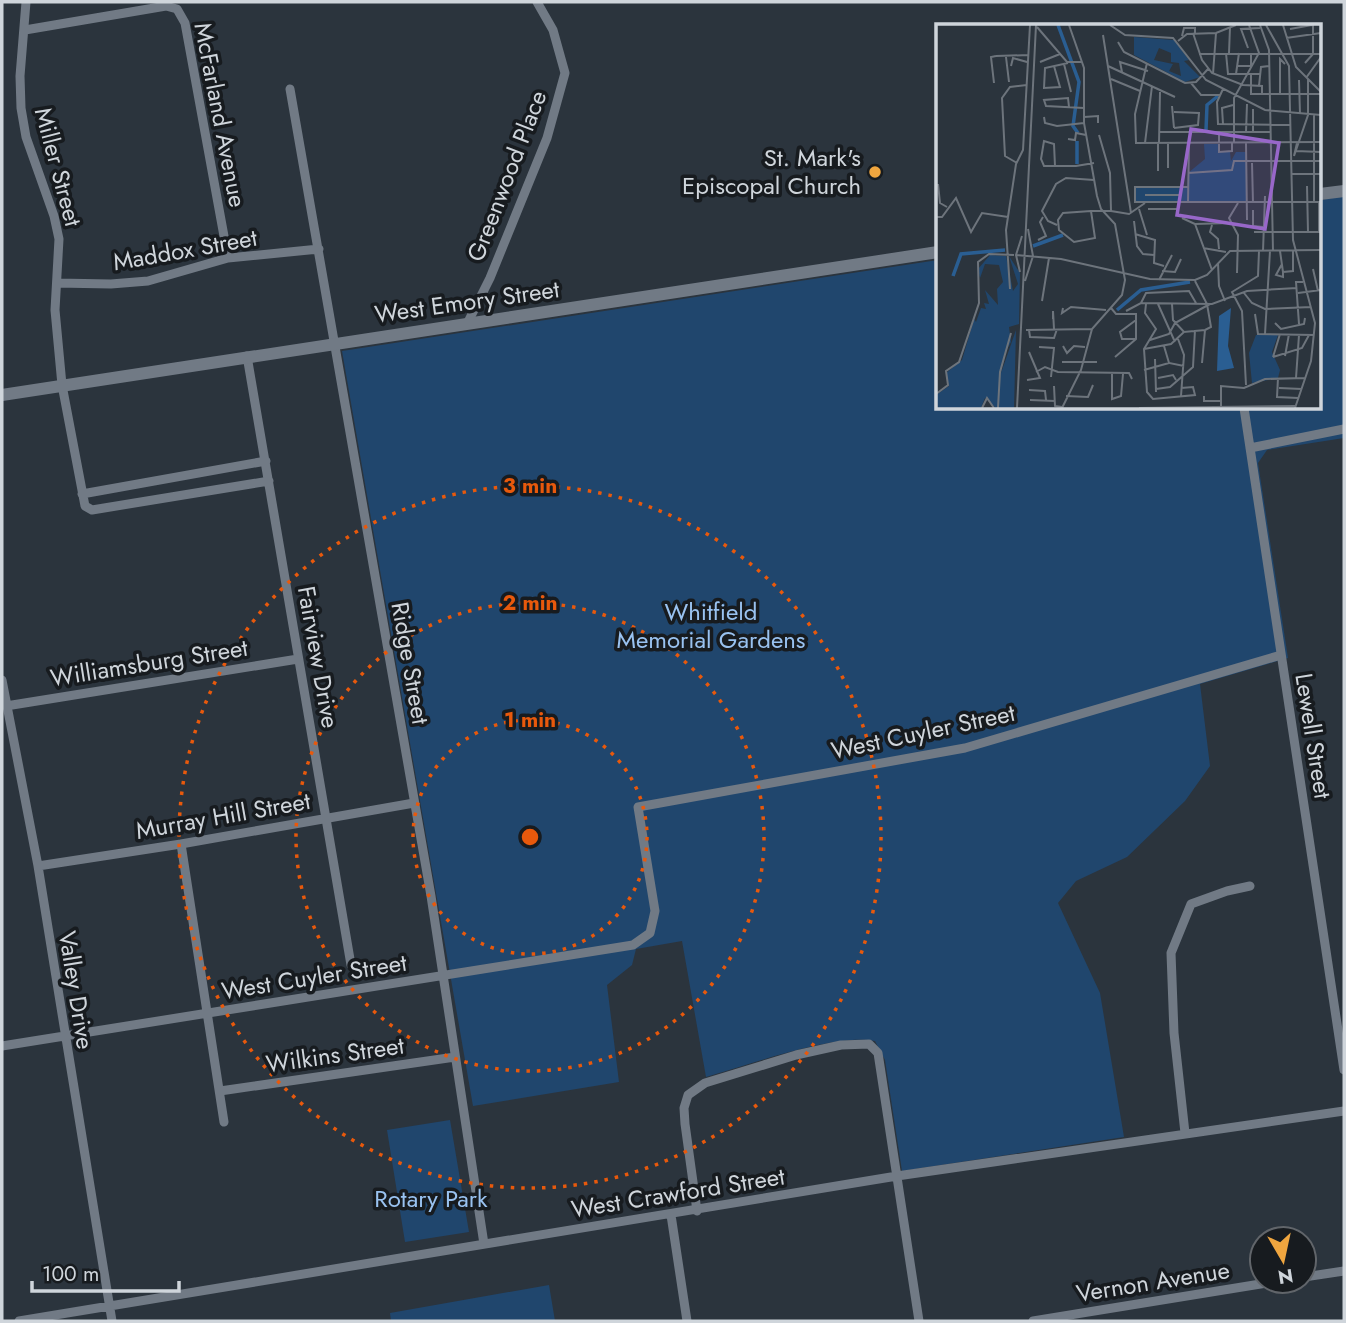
<svg xmlns="http://www.w3.org/2000/svg" width="1346" height="1323" viewBox="0 0 1346 1323" font-family="Jost,sans-serif">
<style>
.green{fill:#20466d}
.lines{fill:none;stroke-linecap:round;stroke-linejoin:round}
.street{stroke:#717a85;stroke-width:9}
.secondary{stroke:#717a85;stroke-width:12}
.ring{fill:none;stroke:#e8590c;stroke-width:3.5;stroke-dasharray:3.5 7}
.poi-dot{fill:#f0a63f;stroke:#171b1f;stroke-width:2.5}
.labels{text-anchor:middle;stroke-width:7;stroke-linejoin:round;paint-order:stroke}
.street-label{font-size:24px;fill:#cfd5db;stroke:#171b1f}
.poi-label{font-size:24px;fill:#cfd5db;stroke:#171b1f;text-anchor:end}
.park-label{font-size:24px;fill:#99c2f0;stroke:#171b1f}
.inset-river{fill:none;stroke:#2a5e92;stroke-width:3.5}
.inset-road{fill:none;stroke:#6d747c;stroke-width:2}
.view{fill:#9867c9;fill-opacity:0.15;stroke:#9867c9;stroke-width:3.5}
.inset-edge{fill:none;stroke:#cfd5db;stroke-width:3.5}
.centre{fill:#e8590c;stroke:#171b1f;stroke-width:3.5}
.ring-label{font-size:21px;text-anchor:middle;font-weight:bold;fill:#e8590c;stroke:#171b1f;stroke-width:7;stroke-linejoin:round;paint-order:stroke}
</style>
<rect width="100%" height="100%" fill="#2b343d"/>
<path class="green" d="M1344,196V438L1267,450L1258,463L1288,658L1200,684L1210,766L1185,801L1127,857L1076,881L1058,903L1100,993L1124,1137L902,1171L885,1060L875,1041C834,1033 749,1065 706,1077L682,941L636,949L632,965L607,985L619,1082L473,1106L342,351L938,260V408H1320V200Z
M450,1120L469,1232L405,1242L387,1130Z
M549,1285L555,1321H391L390,1313Z"/>
<g class="lines">
<path class="street" d="M26,2L20,76L21,108L26,137L54,216L59,239L55,310L62,385L85,506L92,510L269,481
M25,30L166,6L177,9L185,23L228,258
M290,89L431,896L484,1244
M57,283L111,284L148,281L228,258L319,249
M467,324L490,278L547,138L565,73L553,30L537,2
M247,356L351,965
M1244,408L1344,1070
M1250,448L1344,429
M82,494L266,461
M2,680L38,866L112,1321
M6,706L298,659
M181,844L224,1122
M38,866L181,844L414,803
M2,1046L633,945L650,933L655,911L638,807L965,748L1281,655
M220,1091L455,1057
M1185,1133L1174,1033L1171,953L1191,904L1227,891L1250,886
M697,1211L685,1124L684,1108L688,1095L705,1083L796,1055L841,1045L869,1044L878,1053L919,1321
M671,1215L687,1321
M1304,1277L1344,1271
M19,1321L897,1176L1344,1111
M1033,1321L1279,1281"/>
<path class="secondary" d="M1320,194L1344,191
M2,395L938,252"/>
</g>
<g class="ring">
<circle cx="530" cy="837" r="117"/>
<circle cx="530" cy="837" r="234"/>
<circle cx="530" cy="837" r="351"/>
</g>
<circle class="poi-dot" cx="875" cy="172" r="7"/>
<g class="labels">
<g class="street-label">
<text transform="translate(220 115) rotate(79)" y="8">McFarland Avenue</text>
<text transform="translate(58 167) rotate(75)" y="8">Miller Street</text>
<text transform="translate(507 176) rotate(-69)" y="8">Greenwood Place</text>
<text transform="translate(185 250) rotate(-10)" y="8">Maddox Street</text>
<text transform="translate(467 302) rotate(-8)" y="8">West Emory Street</text>
<text transform="translate(318 657) rotate(80)" y="8">Fairview Drive</text>
<text transform="translate(149 663) rotate(-9)" y="8">Williamsburg Street</text>
<text transform="translate(410 663) rotate(80)" y="8">Ridge Street</text>
<text transform="translate(923 732) rotate(-12)" y="8">West Cuyler Street</text>
<text transform="translate(1313 736) rotate(81)" y="8">Lewell Street</text>
<text transform="translate(223 816) rotate(-10)" y="8">Murray Hill Street</text>
<text transform="translate(314 977) rotate(-9)" y="8">West Cuyler Street</text>
<text transform="translate(76 990) rotate(81)" y="8">Valley Drive</text>
<text transform="translate(335 1055) rotate(-8)" y="8">Wilkins Street</text>
<text transform="translate(678 1193) rotate(-9)" y="8">West Crawford Street</text>
<text transform="translate(1153 1282) rotate(-9)" y="8">Vernon Avenue</text>
</g>
<g class="poi-label">
<text x="861" y="166">St. Mark's<tspan x="861" dy="28">Episcopal Church</tspan></text>
</g>
<g class="park-label">
<text x="711" y="620">Whitfield<tspan x="711" dy="28">Memorial Gardens</tspan></text>
<text x="431" y="1207">Rotary Park</text>
</g>
</g>
<g transform="translate(936 24)">
<rect width="385" height="385" fill="#2b343d"/>
<path d="M198,13L238,16L253,36L248,37L264,53L249,58L198,31ZM223,24L235,29V38L243,39L245,52L233,47L237,40L218,36ZM268,120H282V127L294,128L295,137L300,128H310V179H199L198,163H251L252,149L269,135ZM54,231L70,232L77,267L82,260L73,232L84,249L83,300L73,303L75,318L69,329L65,349L80,306L78,384H60L49,374L45,384H2L0,371L13,362L10,349L26,336L38,295L40,298L45,284L50,285L48,279L53,280L49,266L62,281L61,265L67,258L63,241L49,240L44,254L42,245ZM320,311H342L336,328L344,346L342,354L316,359L313,329Z" fill="#20466d" fill-rule="evenodd"/>
<path d="M295,284L292,322L298,344L281,347L283,292Z" fill="#2a5e92"/>
<path class="inset-river" d="M122,1L143,58L137,102L142,109M270,106L271,81L282,72M141,140V117M97,222L127,211M17,252L25,230L69,226M181,286L205,266L254,258"/>
<path class="inset-road" d="M174,1L189,11L237,14L270,56L329,86L385,91M324,1L333,26L337,227M330,1L353,42L357,216L379,299L375,337L359,384M347,1L360,43L385,68M101,3L131,38H145M354,5L376,1M257,9L266,36L276,49L307,61L326,62V71M167,11L195,189M246,12L248,4H259V9M350,14L385,9M242,17L251,10L280,9L300,1M182,18L188,28L249,59L260,58L272,45M312,24L305,5L324,4M290,29L292,50H324M293,29L294,3M263,30H385M60,32L93,31M70,33L73,58M104,38L124,30M211,39L199,90L200,119L385,118M369,39L377,30V1M128,40L135,68M75,42L77,34L91,38M118,42L124,63L108,64L109,44L132,39M172,42L239,73M301,42H315V29M186,48L184,38L212,47M277,50L280,9M300,50L303,29M315,50V70H385M370,54L385,33M175,55L204,67M363,56L364,90M58,59L55,33L60,32M255,59L265,71H284M323,62L325,43L333,42M287,65L281,78L282,100L354,101M344,71V35L349,40M236,82L238,104M133,83L132,74L108,76L110,82L148,84M317,85V108M378,91V178M108,93L109,99L121,102L148,99M148,93L162,92V99M287,100L286,84L297,81M238,104L262,101L263,89L238,88M224,108H335M310,108L311,80M283,109V128L296,127V119M163,111L174,149L175,187M132,115L139,116L140,109L150,111M209,119L216,62M223,119L224,68M298,119V74L323,29L313,1M310,119L311,196M361,119L358,132L372,91V55M360,127L385,128M81,139L69,132L66,74L74,63L91,61M316,139L317,179M119,142L118,120L108,117L105,135L108,142H140L158,139M232,144V119M222,147V119M252,149L296,146L298,137H385M355,150H385M2,160L4,179L11,183M371,162L372,208M252,163H199V178H385M209,171H244M252,179L253,119M383,179V208M203,185L211,211M212,185H242M317,186V202L327,203M155,187L159,214L138,218L123,206L122,196L127,189L155,187H175L193,190L209,179M0,193H6L20,174L35,208L46,189L72,193M246,194L259,200L276,246M198,197L201,222L207,230L218,231M259,200L294,199M121,201L112,197L106,187L120,160L130,154L158,156M276,201L274,208L282,215L283,225M318,208H385M199,210L219,216L218,239L228,242M102,216L110,212L104,198L107,193M267,224L290,228M327,227L329,172M344,227L347,248M80,231L125,235L214,255L259,256L271,251L294,227L385,226M282,239L283,262L289,277M346,240L340,251L347,253V248M377,245L382,267M226,247L239,248L245,235M84,248L80,231L86,212M347,248L357,247V227M301,249L302,211L293,194L302,179M223,256L236,231M89,257L97,232L92,205M259,257L271,280L275,303L269,306M74,265L70,206L80,140L87,126L94,1M308,269L316,279L329,285L375,283M362,269L385,266M106,277L113,234M205,279L210,269L253,267L260,279M210,280L209,289L220,305L208,325L211,368L217,375L259,371L257,363L245,364M222,280L239,318M236,280L237,296L248,308L269,306M127,284L126,289L135,283L170,286M175,284L180,290H200V296L184,308L186,315H200M190,287L205,279L276,280L311,267L361,264M319,290L322,310L378,311M117,295V287L118,305M339,299L345,305L368,300L369,294M363,300L360,258H367M90,306L156,305M93,306L94,313L118,314L121,305M329,310L334,227M242,315L248,331L245,372M214,316L233,310L239,299L274,280M127,322L131,329L138,322L149,323M228,322L233,339L248,342M103,323L118,324L115,353M208,325L235,320L248,308M349,332L353,310M179,333L200,315V296M337,333L366,324L373,311M337,333L344,310M219,335L220,368M126,338H161M266,339L269,306M208,346L233,339M100,348L109,343L122,348L193,349L196,355M176,348V375L185,372L187,350M222,354L237,351L240,356M342,354L341,373L362,374M360,354L363,311M91,356L104,354L93,328M310,361L306,287L296,268L322,252L323,227M118,362L119,382L126,383M343,364L366,365M220,365L234,363L257,343L259,306M93,366L109,367L110,376M0,370L12,361L10,347L23,338L43,279L42,238L53,230L78,231M130,372L152,373L157,361M268,372V377H285M94,376L119,377M285,382V362L308,364L329,355L369,354M46,384L51,374L58,384M62,384L64,348L75,309M81,384L100,1M126,384L145,346L156,305L186,271L189,256L179,200L165,185L161,172L148,99V44L133,1M203,384L359,382"/>
<path class="view" d="M255,105L343,119L329,205L241,191Z"/>
<rect width="385" height="385" class="inset-edge"/>
</g>
<circle cx="530" cy="837" r="10" class="centre"/>
<g class="ring-label">
<text x="530" y="493">3 min</text>
<text x="530" y="610">2 min</text>
<text x="530" y="727">1 min</text>
</g>
<rect width="1346" height="1323" fill="none" stroke="#cfd5db" stroke-width="7"/>
<g transform="translate(1283 1260) rotate(171)"><circle r="33" fill="#171b1f" stroke="#61656a" stroke-width="2"/>
<path d="M0-5L12 26L0 18L-12 26Z" fill="#f0a63f"/>
<text y="-10" font-size="19" font-weight="bold" text-anchor="middle" fill="#cfd5db">N</text>
</g>
<path d="M32 1281v10h147v-10" fill="none" stroke="#cfd5db" stroke-width="3.5"/>
<text x="42" y="1281" font-size="21" fill="#cfd5db" stroke="#171b1f" stroke-width="5" paint-order="stroke">100 m</text>
</svg>
